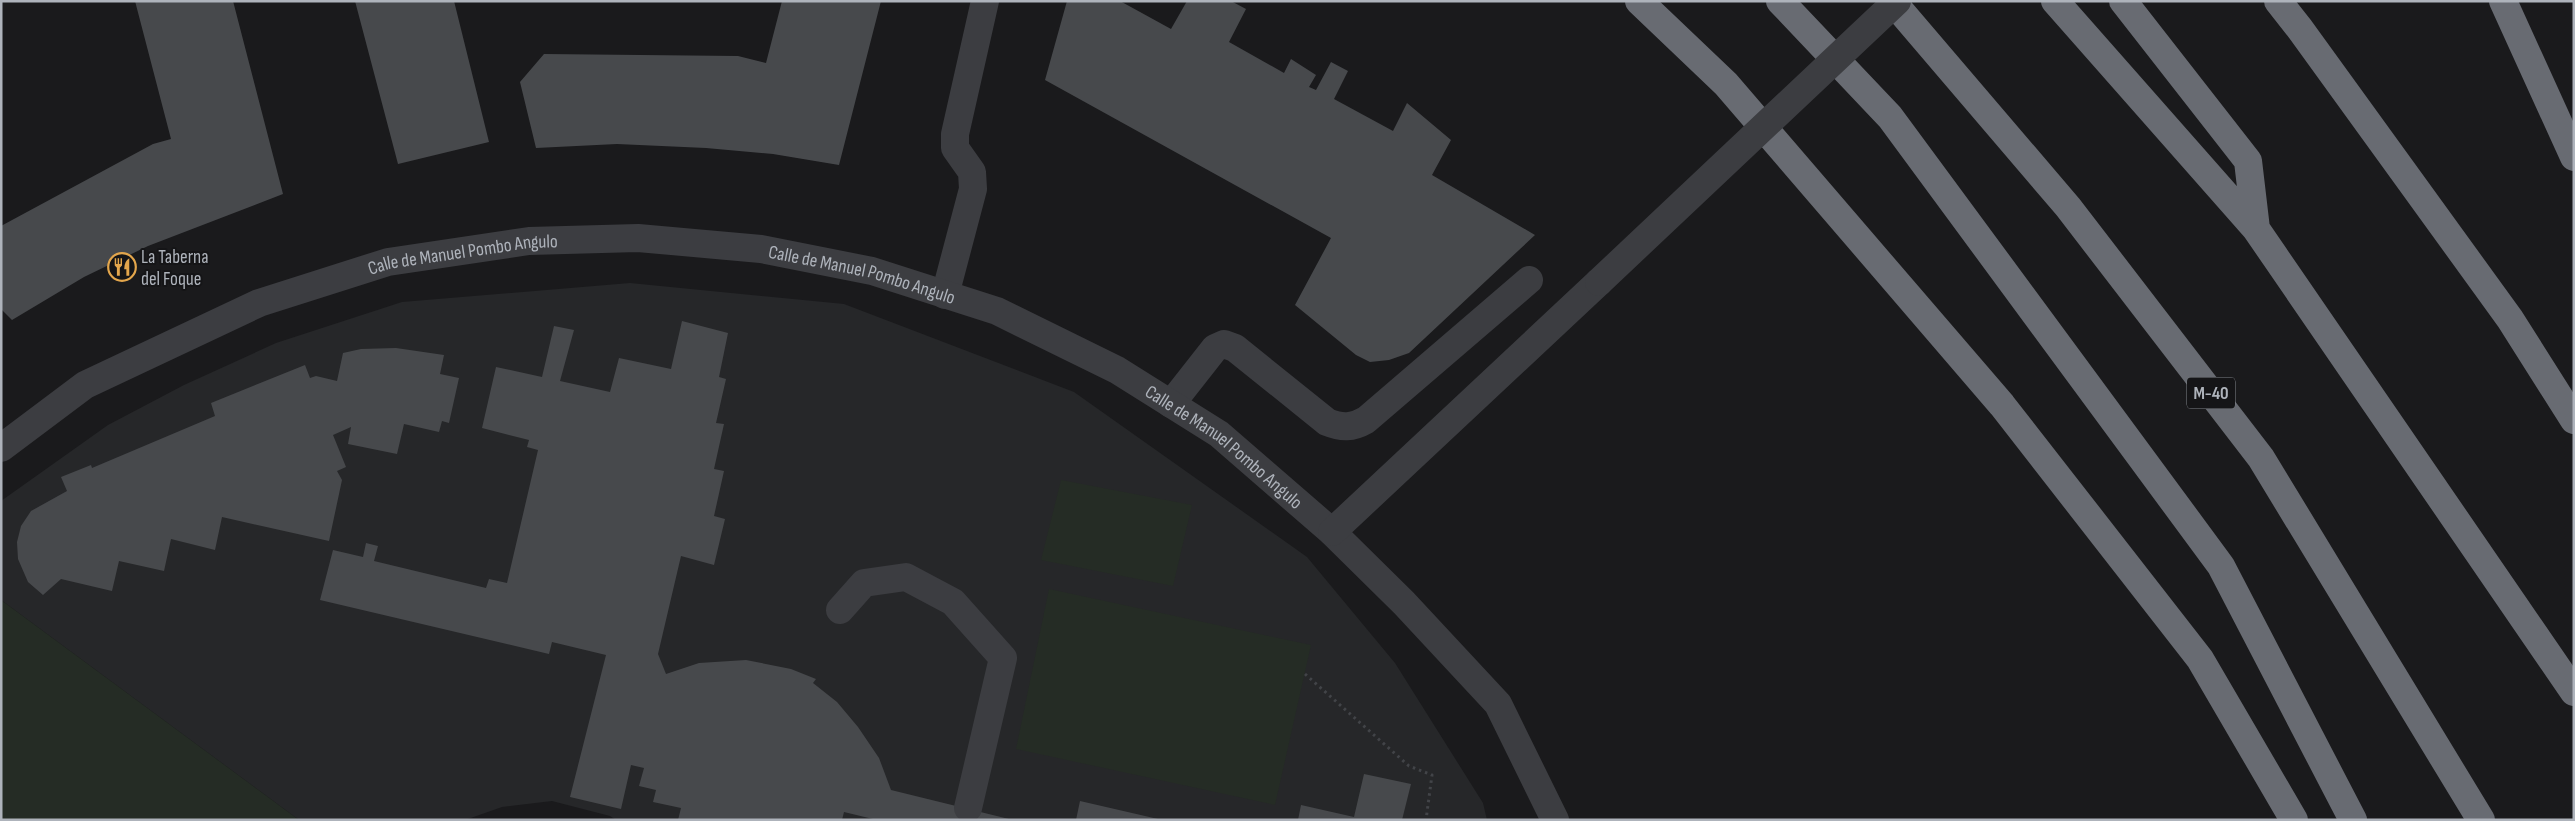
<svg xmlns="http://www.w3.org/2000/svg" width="2575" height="821" viewBox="0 0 2575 821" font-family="'Sofia Sans Condensed',sans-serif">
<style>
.built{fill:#262729}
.green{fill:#252c25}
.building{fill:#47494c}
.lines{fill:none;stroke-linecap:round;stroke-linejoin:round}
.path{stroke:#424448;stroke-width:3;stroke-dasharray:2.5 4;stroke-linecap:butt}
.minor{stroke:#3c3d41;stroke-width:28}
.highway{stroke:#686b72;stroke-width:28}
.minor-bridge{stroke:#3c3d41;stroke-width:28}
.labels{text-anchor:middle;stroke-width:4;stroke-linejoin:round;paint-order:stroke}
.shield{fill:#151517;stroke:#80848a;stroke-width:1}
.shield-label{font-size:18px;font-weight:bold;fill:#aeb3bb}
.poi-label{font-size:19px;fill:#aeb3bb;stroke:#151517;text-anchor:start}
.street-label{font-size:19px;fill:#aeb3bb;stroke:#151517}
</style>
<rect width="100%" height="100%" fill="#1a1a1c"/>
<path class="built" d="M630,283L844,304L1074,392L1307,557L1395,663L1483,803L1487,820H616L610,816L552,801L502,807L465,820H299L1,600V501L108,425L184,385L276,343L402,302Z"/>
<path class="green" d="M1061,480L1192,505L1173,586L1041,560Z
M1049,589L1311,645L1275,805L1016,749Z
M1,600L299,820H1Z"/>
<path class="building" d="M135,1H233L283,194L148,246L84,277L12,320L1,309V226L153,144L171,139Z
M355,1H454L489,142L398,164Z
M782,1H881L839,165L773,154L706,148L617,144L536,148L520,82L544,54L738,56L766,63Z
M1067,1H1120L1171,29L1187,1H1231L1246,9L1229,42L1284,73L1291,59L1316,75L1309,87L1316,90L1331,62L1348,71L1334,99L1393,131L1407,103L1451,140L1432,175L1535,235L1409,353L1389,360L1370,362L1356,355L1295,305L1331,238L1045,80Z
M682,321L728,333L719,377L726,379L716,423L724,424L714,469L724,471L714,516L725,519L714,565L681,556L658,654L666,674L699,663L746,660L791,669L816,679L813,683L837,702L858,727L879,758L891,790L1013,820H877L844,812L842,820H678L681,808L653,802L656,790L639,786L644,768L631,765L621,809L570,797L606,655L552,642L549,654L320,600L333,550L363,557L366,543L378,546L374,561L486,588L489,579L507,583L538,450L527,447L529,440L482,428L496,367L542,377L554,326L574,330L560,381L610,392L619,358L671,369Z
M396,348L444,355L440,374L459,378L449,423L442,421L439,432L404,424L397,454L348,444L351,427L333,435L346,467L337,471L342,480L329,541L222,517L215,550L171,539L164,571L119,561L112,591L61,579L43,595L28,582L18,559L17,542L21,526L31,511L67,491L61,477L91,465L92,468L215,416L211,403L305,365L310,378L316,376L337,381L343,353L361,349Z
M1364,774L1411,784L1402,820H1298L1301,805L1354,817Z
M1080,801L1158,819V820H1076Z"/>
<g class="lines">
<path class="path" d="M1305,674L1409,766L1432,775L1426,820"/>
<g class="minor">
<path d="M945,295L973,189L972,172L955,148V134L985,1"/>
<path d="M1171,404L1215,348L1224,344L1235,348L1327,422C1342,428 1352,428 1366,420L1529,280"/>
<path id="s1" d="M1,448L85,385L259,303L388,262L529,241L638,238L761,249L872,271L997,311L1117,370L1219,434L1332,532L1404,603L1498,704L1555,820"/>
<path d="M1332,532L1599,282"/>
<path d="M840,610L864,583L906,577L953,602L1003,658L968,808"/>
</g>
<path class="highway" d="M1639,1L1726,84L2002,405L2200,659L2294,820
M1780,1L1890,117L2221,566L2353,820
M1892,1L2068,207L2261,458L2481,820
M2055,1L2256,229L2574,692
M2123,1L2248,161L2256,229
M2278,1L2300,29L2510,319L2574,420
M2503,1L2574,157"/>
<path class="minor-bridge" d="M1599,282L1897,1"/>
</g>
<defs>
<symbol id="restaurant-ring" viewBox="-11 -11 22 22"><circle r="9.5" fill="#151517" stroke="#e3a64c" stroke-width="1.5"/><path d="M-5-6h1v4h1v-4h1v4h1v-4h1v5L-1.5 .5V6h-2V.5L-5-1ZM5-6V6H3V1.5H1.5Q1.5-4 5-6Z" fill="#e3a64c"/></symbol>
</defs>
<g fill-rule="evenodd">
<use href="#restaurant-ring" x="106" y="251" width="32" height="32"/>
</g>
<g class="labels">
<rect class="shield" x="2187" y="377.5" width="48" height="31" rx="4"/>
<g class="shield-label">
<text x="2211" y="399">M-40</text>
</g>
<g class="poi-label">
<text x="141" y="263">La Taberna<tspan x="141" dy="22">del Foque</tspan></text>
</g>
<g class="street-label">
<text dy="7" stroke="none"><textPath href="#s1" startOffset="508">Calle de Manuel Pombo Angulo</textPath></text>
<text dy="7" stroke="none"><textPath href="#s1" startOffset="912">Calle de Manuel Pombo Angulo</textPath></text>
<text dy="7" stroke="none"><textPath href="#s1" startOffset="1318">Calle de Manuel Pombo Angulo</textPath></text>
</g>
</g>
<rect width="2575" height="821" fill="none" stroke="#aeb3bb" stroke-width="5"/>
</svg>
